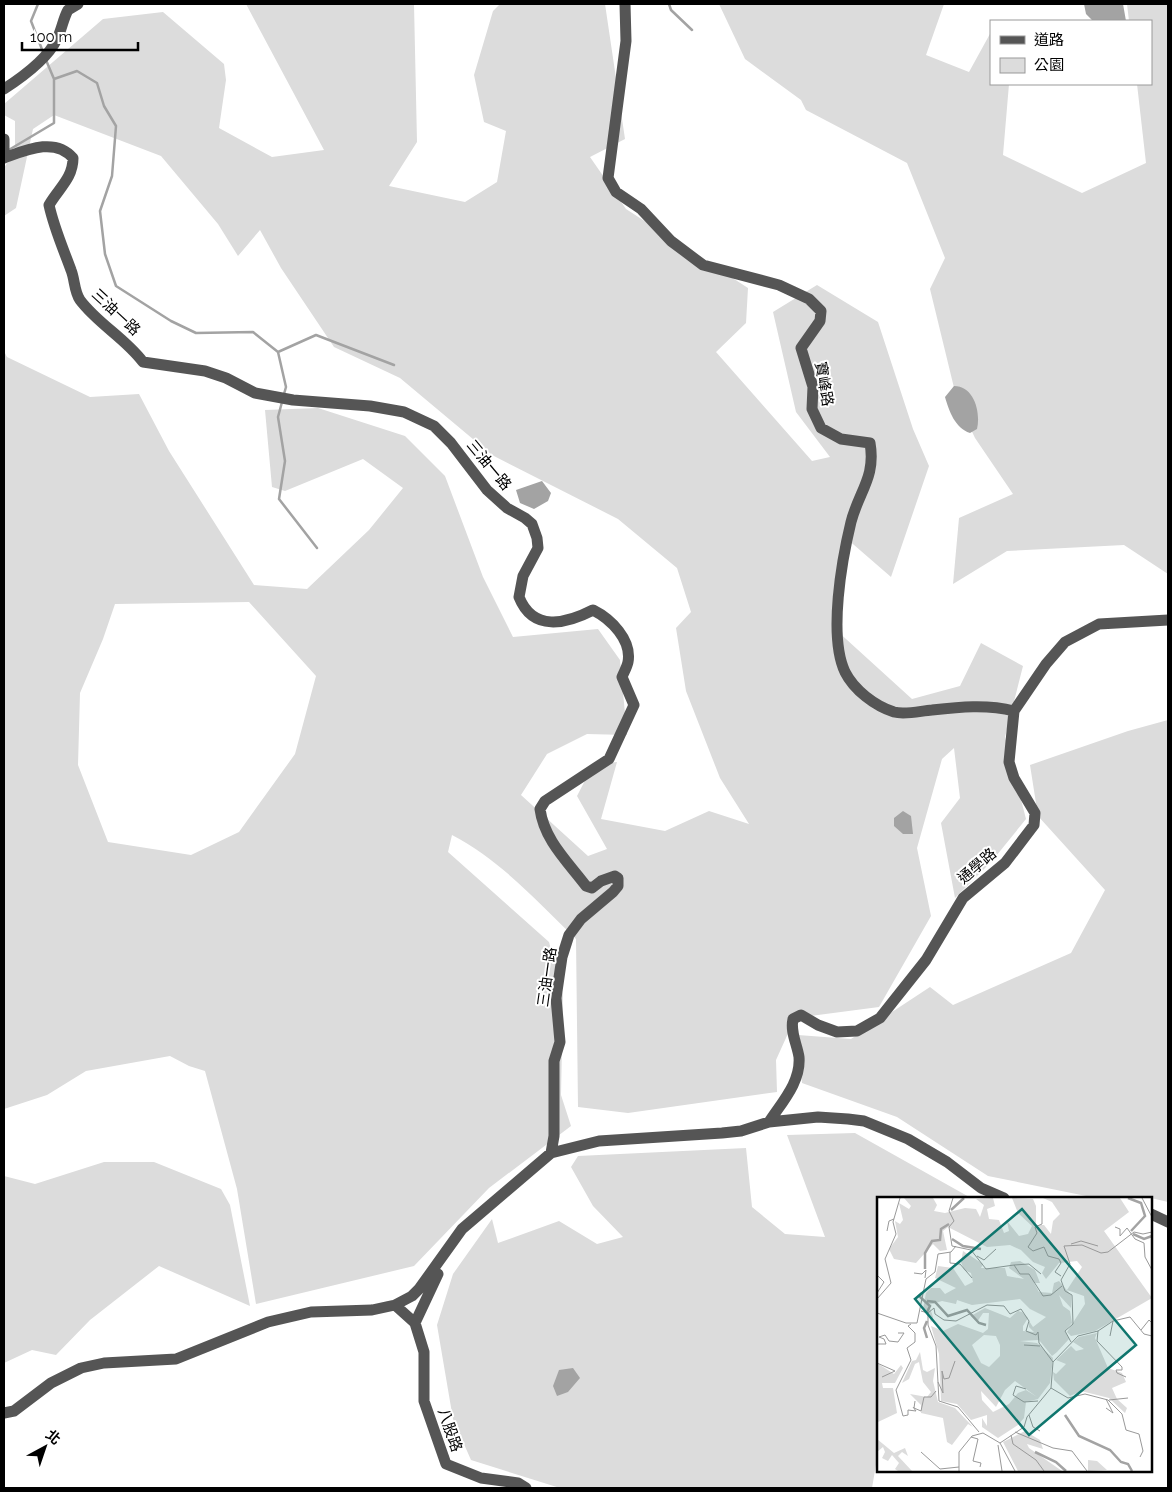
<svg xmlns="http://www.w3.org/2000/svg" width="1172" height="1492" viewBox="0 0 1172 1492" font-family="Raleway,'Noto Sans TC',sans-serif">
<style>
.green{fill:#dcdcdc;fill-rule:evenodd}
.water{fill:#a3a3a3}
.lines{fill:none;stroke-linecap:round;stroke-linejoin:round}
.stream{stroke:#a3a3a3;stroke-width:2.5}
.minor{stroke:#555;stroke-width:11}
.labels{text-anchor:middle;stroke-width:4;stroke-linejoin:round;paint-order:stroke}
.street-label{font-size:15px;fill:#000;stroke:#fff}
.inset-river{fill:none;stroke:#a3a3a3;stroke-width:2.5}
.inset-road{fill:none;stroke:#999;stroke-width:1}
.view{fill:#0f766e;fill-opacity:0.15;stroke:#0f766e;stroke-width:2.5}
.inset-edge{fill:none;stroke:#000;stroke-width:2.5}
</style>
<rect width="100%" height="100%" fill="#fff"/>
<path class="green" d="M246,4H414L417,142L389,186L465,202L497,182L506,131L484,122L474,75L493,11L500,4H605L625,139L590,157L626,209L748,288L746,323L716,352L812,461L830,457L796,412L773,312L817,285L878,322L913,429L929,466L891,577L846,538L835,629L912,699L960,686L981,643L1023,666L1005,737L1026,819L992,861L955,898L941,823L960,798L954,748L942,759L917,848L931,916L879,1007L795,1018L776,1060L777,1092L628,1113L578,1107L576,939C537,901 500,860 452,835L448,852L549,942L563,995L561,1095L571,1126L489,1188L414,1266L256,1304L237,1189L205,1071L189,1066L170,1056L86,1071L47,1095L4,1109V351L7,357L90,397L139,394L169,451L254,585L307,589L369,530L403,488L363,459L285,491L272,487L265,410L318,408L405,436L445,476L483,577L513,637L598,629L620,660L627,735L587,734L547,754L521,795L588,856L607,849L577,796L593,765L617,762L601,819L665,831L709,811L749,824L720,778L686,691L676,628L691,612L677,568L618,519L492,455L400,378L334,347L281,268L260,230L238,256L218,224L161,156L54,115L33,129L16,208L4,216V168L15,150V121L4,115V104L103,19L163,12L224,64L226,80L219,128L272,157L324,150ZM249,602L316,676L295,754L239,832L191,855L108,842L78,765L80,693L103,639L115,604Z
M719,4H944L926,55L969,72L991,32V84H1009L1003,155L1082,193L1146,163L1137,84H1151V21H1129L1127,4H1168V574L1124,545L1007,551L953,584L959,518L1013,494L975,438L957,400L930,289L945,258L907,163L806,110L801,100L745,59Z
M1168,720V1202L1151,1198H1096L988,1176L897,1117L802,1083L798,1035L851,1039L930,987L953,1005L1071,953L1105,890L1038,816L1030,765L1128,731Z
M855,1133L971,1198H878V1453L872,1488H560L471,1460L453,1419L437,1325L453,1274L492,1219L498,1243L559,1221L597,1244L623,1237L593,1206L571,1167L578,1156L746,1148L752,1207L785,1234L825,1237L787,1135Z
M104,1162H154L221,1189L230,1205L250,1306L159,1266L90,1320L56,1355L32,1350L4,1363V1176L35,1184Z"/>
<path class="water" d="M1084,4H1123L1126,21H1093L1086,14Z
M954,386C974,386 981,412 977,429L970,433C955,428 949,411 945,397Z
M542,481L551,493L548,501L534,509L520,503L516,490Z
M903,811L911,816L913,834H903L894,826V818Z
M573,1368L580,1378L568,1392L557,1396L553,1386L559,1370Z"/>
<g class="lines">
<path class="stream" d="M38,4L31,21L43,52
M669,4L671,10L692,30
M54,79L77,71L97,83L104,106L116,126L112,176L100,211L105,254L116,286L171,321L196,333L253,332L278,352L286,387L284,394
M7,151L54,123V79L46,60
M278,352L316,335L394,365
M282,402L278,417L285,461L279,499L317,548"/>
<path class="minor" d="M625,4L626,41L608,178L616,192L641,209L671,241L703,265L779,285L809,299L821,311L820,321L801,348L813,387L812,409L821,428L841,439L870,443C876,477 859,491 851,522C842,559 828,636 845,672C854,690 875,706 894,712C905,715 920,711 932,710C959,707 987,704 1014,711
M4,89C21,78 48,58 57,39C62,29 63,19 68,10L78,4
M4,139V158
M4,158C26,150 55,137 73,158C73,178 59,188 49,205C54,228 63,248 71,270C75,280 74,291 80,300C98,324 125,338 143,362L205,371L226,378L255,393L293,400L370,406L404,412L434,426L451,443L487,490L507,508L525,518L532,524L537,538L538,548L523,576L519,597C533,632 566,624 593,610C611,619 632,640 628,662C627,667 624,672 622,677L634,705L609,759L545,801L540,809C544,840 568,862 586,886L592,888L601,881L615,876L618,878V886L613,892L581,919L569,935L562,957L556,998L560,1042L554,1061V1136L551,1153
M769,1122C782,1102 801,1082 799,1057C797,1044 790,1032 793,1019L801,1015L818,1025L837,1032L857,1031L880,1018L926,960L963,898L1005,863L1034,825L1035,813L1014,778L1009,762L1014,711L1046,664L1065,642L1099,624L1168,620
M1151,1214L1168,1222
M395,1305L415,1323L424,1352V1401L446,1464L481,1478L518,1483L526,1488
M415,1323L438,1274
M4,1413L14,1411L51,1383L81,1368L104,1363L176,1359L268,1322L311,1312L372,1310L395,1305L412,1296L419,1289L462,1229L551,1153L599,1141L722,1133L741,1131L769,1122L818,1117L848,1119L864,1121L908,1139L947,1162L981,1188L1004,1198"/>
</g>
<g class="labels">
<g class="street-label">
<text transform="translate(116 312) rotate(43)" y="5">三油一路</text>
<text transform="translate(824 384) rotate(80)" y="5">寶峰路</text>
<text transform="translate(489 465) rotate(50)" y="5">三油一路</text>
<text transform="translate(977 866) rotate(-41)" y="5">通學路</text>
<text transform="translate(547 977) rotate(-82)" y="5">三油一路</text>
<text transform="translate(450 1430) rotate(71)" y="5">八股路</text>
</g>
</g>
<g transform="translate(877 1197)">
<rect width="275" height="275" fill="#fff"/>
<path d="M27,1H56L60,8L57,14L68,16L88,11L99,12L103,20L107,8L99,2L116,1L118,9L110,12L112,22L122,23L127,36L132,34L130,24L142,39L151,37L155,29L141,16L135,1L156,2L159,9V28H167L174,37L176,24L183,17L175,5L166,1H243L252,15L227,34L275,101L218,134L194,139L190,135L208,107L207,99L190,93L205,70L200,64L182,66L169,82L165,76L168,70L156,65L144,53L133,48L110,50L71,30L66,34L70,53L63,54L56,47L39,66L17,62L12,52L21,40L18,24L23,27L26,23L22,6L32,12L34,9ZM86,54L106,67L104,71H128L130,79L147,82L132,71L134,65L143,64L158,73L163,86H157L162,95L175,96L177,86L182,84L194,98V111L182,98L186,109L193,114L195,126L188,134L192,142L180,155L175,159L162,143L143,144L160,146L176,161L173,186L161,202L149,205L147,221L141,228L121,241L105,230V221L110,229V218L94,223L80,207L64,204L62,157L54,129L66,134L81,127L106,136L111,132L112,116H106L100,125L94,119L108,111L133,121L141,114L145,115L151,121L146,129V134L157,135L152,130V124L156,130L169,120L153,112L143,102L95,108L80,103L79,107L65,104L52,108L56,120L54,126L51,114L46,112L49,96L54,91H63L68,97L79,91L58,81L61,69L76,71L88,89L96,85L94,76L87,73L84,65ZM107,138L119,139L123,148V159L112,170L104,166L95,148ZM138,184L160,200L149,193L141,196L132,207L116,215L105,203L104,194L119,210L128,193ZM220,136L218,141L231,171L245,176L249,185L235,191L240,202L250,211L248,216L232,201L204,194L193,199L177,183L176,175L179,177L189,167L179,163L194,149L199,154L207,152L196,145L202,140ZM43,155L46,173L50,175L58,171L56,184L61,205L78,211L96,230L91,227L75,248L70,245L66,221L44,216V208L33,197L50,200L54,195L46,185L42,165L38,167L32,182L25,186L35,164L39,163ZM0,166L17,177L24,168L26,171L18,186H5L6,191H16L20,216L1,225ZM148,234L163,243L166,252L150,247L152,251L185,274H141L126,245ZM0,242L17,256L28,251L31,259L25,255L21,259L35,274H21L18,272L22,266L15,258L11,264L5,261L8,255L6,250L0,255ZM211,263L220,264L230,273L211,274Z" fill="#dcdcdc" fill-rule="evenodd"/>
<path class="inset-river" d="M251,1L264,6L268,19L254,34M74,13L87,1M256,37L267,42L275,39M75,42L86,49L104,52M48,72V56L55,44L63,43L64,32L72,27M45,96L42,99L53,109L50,115M50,104L58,105L71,119L90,113L102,126L109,128M50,124L47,131L50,141M188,218L202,239L233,253L244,265L251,267L255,274M158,255L179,265L189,274"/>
<path class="inset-road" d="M76,1L72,14L77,24L72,30L75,49L94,53L109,72L137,68L143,77H152L166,99L174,98L185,89M265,1L275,20M165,7V27L158,30L160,36L151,50L156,54L167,50L171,59L182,62L184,66L178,75L184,79M238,30L243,32V39L250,31L258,42L267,46L268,60L275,73M10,34L12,24L17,22M194,47L204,44L221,49M73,55V66L83,67L95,81M100,59L107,63L119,52M137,68L152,67L164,77M37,76L45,77L49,73L48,81M0,78L7,85L0,96M0,102L14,86L8,62L19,37L16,25L23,1M44,114L51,116V128L59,149L62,204L81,210L102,235M0,116L29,126H40L49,82L58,75L61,57L74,55L79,49M51,116L57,111L58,117L67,123L79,124L110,108L127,109L133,117L144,112L152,124L149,134L159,138L161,135L162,146L176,165M34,127L31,129L38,136V145L30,151L34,163L19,193L26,219L31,218V213L39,214L36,210M264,133L272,123L275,126M221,134L220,144L245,170V173H239L240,176L249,180M233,139L236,124M194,145L188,134L196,127L195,98L188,94L184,83L193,67L187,49L205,48L224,56L231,55L257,35L266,37L275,35M0,147H9L7,142L2,140L8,138L12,144L21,145L27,136H21M147,148L163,149M0,166L18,174L5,180M61,185L66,196L65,174L67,182L72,181L78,164M174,191L191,201L208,197L231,203L245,217L249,233L262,237L266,254L263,260M149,192L139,189L136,198L147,205L161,204M229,202L236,216L229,211M232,203L251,201M38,204L37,211L44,214L47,200H54L59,194M152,218L156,230L163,234M138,235L176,251L195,254L210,274M134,238L136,247L159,263L167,274M94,240L101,242L96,264L104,266L103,270M123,246L138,274M121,248L125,274M44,255L63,272L82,270M82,274V255L95,239L106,236L123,246L147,230L150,220L174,191L176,165L201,139L221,134L236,124L253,120L267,137L275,139"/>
<path class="view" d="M145,12L259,148L152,238L38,102Z"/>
<rect width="275" height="275" class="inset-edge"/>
</g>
<rect width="1172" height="1492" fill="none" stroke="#000000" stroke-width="10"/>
<rect x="990" y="20" width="162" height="65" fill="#ffffff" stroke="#999999"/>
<rect x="1000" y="36" width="25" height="8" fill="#555555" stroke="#999999"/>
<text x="1034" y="45" font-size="15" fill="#000000">道路</text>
<rect x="1000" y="58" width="25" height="15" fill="#dcdcdc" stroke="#999999"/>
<text x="1034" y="70" font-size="15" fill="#000000">公園</text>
<g transform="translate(45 1447) rotate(40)" stroke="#ffffff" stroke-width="4" paint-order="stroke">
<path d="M0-4L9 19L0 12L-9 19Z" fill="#000000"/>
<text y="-8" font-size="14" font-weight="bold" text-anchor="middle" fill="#000000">北</text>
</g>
<path d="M22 42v8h116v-8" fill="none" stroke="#000000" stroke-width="2.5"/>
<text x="30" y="42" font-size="15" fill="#000000" stroke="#ffffff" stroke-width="4" paint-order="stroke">100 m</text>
</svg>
